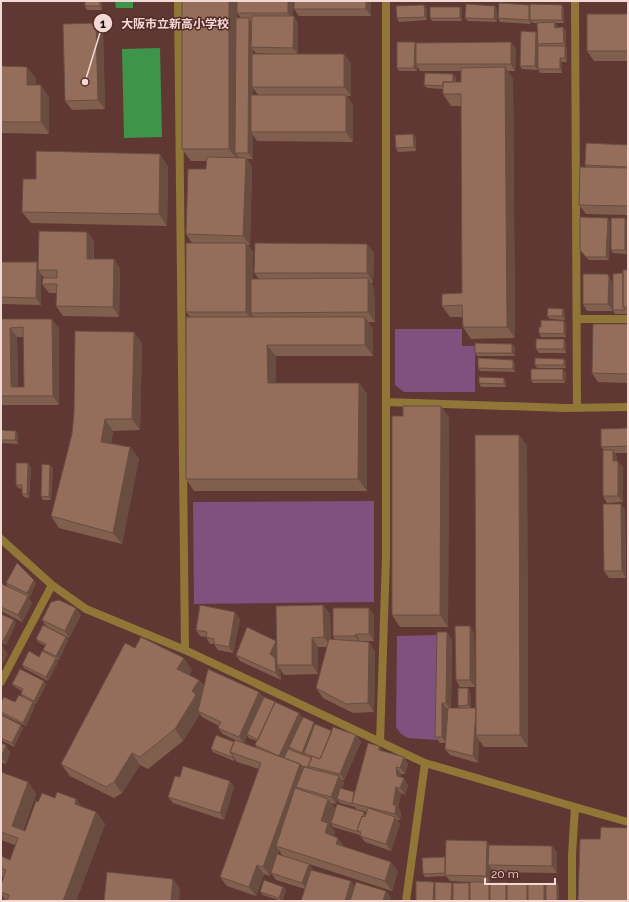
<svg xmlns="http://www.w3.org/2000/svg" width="629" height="902" viewBox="0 0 629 902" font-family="Raleway,'Noto Sans JP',sans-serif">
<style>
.green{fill:#7e517e}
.water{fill:#3f944c}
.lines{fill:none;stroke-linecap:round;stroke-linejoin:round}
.street{stroke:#907637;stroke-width:8}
.wall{fill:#805f4e;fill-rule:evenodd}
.shaded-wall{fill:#684d40}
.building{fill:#956e5b;stroke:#684d40;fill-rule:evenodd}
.leader{fill:none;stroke:#f3d9d6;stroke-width:1.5}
.callout-dot{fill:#f3d9d6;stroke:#542d29;stroke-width:1.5}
.mark-label{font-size:12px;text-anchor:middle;font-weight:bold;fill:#111}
.callout-label{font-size:12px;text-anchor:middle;font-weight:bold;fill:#f3d9d6;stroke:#542d29;stroke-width:3;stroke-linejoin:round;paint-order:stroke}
</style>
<rect width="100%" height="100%" fill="#5f3833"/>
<path class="green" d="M395,329H462V346H475V392H404L395,385Z
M374,501V602L194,604L193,502Z
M437,635V740L408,738L401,734L396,727L397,636Z"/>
<path class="water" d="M115,1H133V8H116Z
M160,48L162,137L124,138L122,49Z"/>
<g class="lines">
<path class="street" d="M178,1L185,650
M575,1L577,408
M577,319H628
M386,402L565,408L628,407
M1,539L52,585L86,609L185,650L425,763L575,807L628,822
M1,682L52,585
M380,742L386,557V1
M406,901L425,763
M572,901V855L575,807"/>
</g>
<path class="wall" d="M102,1V10H87L85,6Z
M182,1H293V16L298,23V54L351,63V96H347L353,105V142L257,141L253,135V159H247L252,167L250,245H248L253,252V279H259L254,273L374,253L373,283H371L374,288L375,322H368L373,329V356H276V383H359L367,394V491H194L186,479L190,317L186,312L192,243L186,234L206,169V161H191L182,149ZM237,13L241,18H237ZM253,50L256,53L273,54H253ZM253,88L258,95H253Z
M294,1H371V16H299L294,9Z
M424,5L427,9V20L399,22L397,18Z
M529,5L530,7L564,8V23H555L557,25V28L563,27L566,31V47L567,49V62H562V73H540L538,69V65V70L522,69L520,66L536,32L538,34V23H533L531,21V24L500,22L498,18Z
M460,7L462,10V21H432L430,18Z
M497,9V22L468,21L465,18Z
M628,14V61H594L587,51Z
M103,32L105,109L72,110L65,101Z
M415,42L416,44L511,42L516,49L515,71H507L513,79L515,338L471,339L463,327V317H450L442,306L462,293L461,106H451L443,94V89L427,88L424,85L456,77V82H461V71H420L417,66V71H399L397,68Z
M1,66L36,78L35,85L49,97V134L1,133Z
M413,134L416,138V151L398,152L396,148Z
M628,145V215L586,214L579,205L586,167L585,165Z
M168,166L167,226L31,223L22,212L36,179Z
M610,221L609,260H589L580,250Z
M628,221L627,254L613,253L611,250Z
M87,232L94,241V259H114L120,269L119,317L63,316L56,306L57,293H49L42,284L44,278L41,274V305L1,304V262L38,265Z
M628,270V314H615L613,310V311H587L583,304L613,282Z
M565,312V320L550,319L547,316Z
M1,319L59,328V405H1ZM17,337H24V387H18Z
M564,321L566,324V337H541L539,333L541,327Z
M628,324V383L598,382L592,373Z
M134,332L142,344L140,430L113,431L111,443L130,447L139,459L122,544L59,528L51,516Z
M564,339L566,343V353H539L536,349Z
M512,344L515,347V356H477L475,353Z
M564,359L566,362V368H537L535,365Z
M515,363V372L480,371L478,368Z
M566,373L565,383H533L531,380Z
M506,381V387H481L479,383Z
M441,406L449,418L448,627H400L392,615L403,416Z
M628,428V453H615L617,457V461L623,467V502L607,503L603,496L604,450L601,447Z
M1,430L18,434V444L1,443Z
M519,435L527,446L528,747H484L479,740L478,763L450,755L445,749L446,743H440L435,737L452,639L451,708H460L458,706L468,688L470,691L471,708H476ZM447,709H448L446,731Z
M28,463L31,467L29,498L24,497L22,494V489L18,488L16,485Z
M53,468L51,500H43L41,496Z
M625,510L626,578H609L604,571Z
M34,580L36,583L30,597L8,587L6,583Z
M1,585L32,603L22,622L1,611Z
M323,605L330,614L331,639L335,640L333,636L374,614V641H360L375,651L374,712L353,713L323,698L316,688L327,647H318V674L284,675L280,669L281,680L240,661L236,655L277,642Z
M1,614L16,623L6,645L1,642Z
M81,615L69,638L46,626L42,620Z
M240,619L233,653L218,650L214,644H210L206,637L200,636L196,630Z
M474,633L475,687H460L456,680Z
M36,639L68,640L59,660L56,659L58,662L48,681L24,668L22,665L45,653L43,650L46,646L38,642Z
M135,648L192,670L189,675L199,680L204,686L259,692L264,698L299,713L302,718L315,724L332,731L356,735L361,742L344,780H342L344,783L342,789L354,792L379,746L383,752L404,757L408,764L405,774H401V777L408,785L405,795L401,793L398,808L401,812L400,820H397L400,824L391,851L365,842L360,835L333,827L331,823L366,814L367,812L356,809L355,807L340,803L337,799L336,804L331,803L335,808L330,825L335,832L334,836L344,847L398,871L392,891L309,864L313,870L355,887L391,898L390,901H301L305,889L276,880L271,873L274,864L270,876L264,874L256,896L227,886L220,877L259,769L237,762L235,759L234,761L213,752L211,749L234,742L241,743L223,734L218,728L219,726L202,717L200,714L183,741L148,769L140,765L122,793L114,798L70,776L61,764ZM247,735L249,738L257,741L255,745L257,748L244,744ZM279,850L282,855L278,854Z
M44,681L46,684L36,704L33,703L35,706L26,726L1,714V702H15L23,697L21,694L22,691L15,687L12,684Z
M1,715L21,725L23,728L14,747L1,740Z
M1,743L10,752L6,764L1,762Z
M1,772L28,782L36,794L23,831H25L38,802L81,807L96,812L105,824L76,901H6L1,894V885L4,878L1,876V856L10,860L15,845L1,840Z
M180,777L230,781L234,787L224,820L173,803L168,797Z
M489,845L557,852V873L493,872L491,868L490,883H489L490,884H507L527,883L528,885L546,886L557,883L559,886V901L435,884L452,883L453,885L469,883L470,885V882L450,881L446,876L425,877L423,874L445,857L446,858Z
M283,887L286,890L282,901L263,895L260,892Z"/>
<path class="shaded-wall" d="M100,1H102V10L100,6Z
M229,1H237L238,153H235L238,156V160L229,149Z
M288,1H293V20L288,13Z
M366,1H371V16L366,9Z
M424,5L427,9V20L425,17Z
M529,5L532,8L530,20L531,21V24L529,20Z
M562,5L564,8V23L562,20Z
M495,6L497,9V22L494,19Z
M460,7L462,10V21L460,18Z
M294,16L298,23V54L293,48Z
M249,18L253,25L251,47L253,50V87H252L253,88V132H251L253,135V159L248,153Z
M554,22L557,25V31L555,28Z
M96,23L103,32L105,109L98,100Z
M563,27L566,31V47L564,43Z
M536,32L538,35V70L535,66Z
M415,42L417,46L416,64L417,66V71L414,68Z
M511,42L516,49L515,71L511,64Z
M565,46L567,49V62L565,58Z
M344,54L351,63V96L344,87Z
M560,58L562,62V73L560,69Z
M27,67L36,78L35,97L27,85Z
M505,67L513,79L515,338L507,327Z
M453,74L456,77L455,89L453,86Z
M41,85L49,97V134L41,122Z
M346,95L353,105V142L346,132Z
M413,134L416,138V151L414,147Z
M160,154L168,166L167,226L159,214Z
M246,158L252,167L250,245L243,236Z
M608,218L610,221L609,260L606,257Z
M625,218L628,221L627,254L625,250Z
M87,232L94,241L93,268L87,259Z
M246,243L253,252V313H251L253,316V321L246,312Z
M367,244L374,253L373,283L367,273Z
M114,259L120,269L119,317L113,307Z
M37,262L41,269L38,270L41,274V305L36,298Z
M607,274L613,283V311L608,304Z
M368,278L374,288L375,322L368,312Z
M563,309L565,312V320L562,316Z
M365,317L373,329V356L365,345Z
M52,319L59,328V405L53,396Z
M564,321L566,324V337L564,334Z
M10,328L17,337L18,397L11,387Z
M134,332L142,344L140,430L132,419Z
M564,339L566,343V353L564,349Z
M512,344L515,347V356L512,353Z
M267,345L276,356V394L268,383Z
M564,359L566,362V368L564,365Z
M513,360L515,363V372L513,369Z
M563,369L566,373L565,383L563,380Z
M504,378L506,381V387L504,384Z
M359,383L367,394V491L358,479Z
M441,406L449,418L448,627L440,615Z
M105,419L113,431L110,453L101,442Z
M16,431L18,434V444L15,440Z
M519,435L527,446L528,747L520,735Z
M130,447L139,459L122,544L113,533Z
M613,450L617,457V467L613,461Z
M618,461L623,467V502L618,496Z
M28,463L31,467L29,498L27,494Z
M50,465L53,468L51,500L49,497Z
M621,504L625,510L626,578L622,571Z
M34,580L36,583L30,597L27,593Z
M28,596L32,603L22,622L18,615Z
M323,605L330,614L331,647L324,637Z
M76,608L81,615L69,638L65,631Z
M369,608L374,614V641L369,634Z
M235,612L240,619L233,653L229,647Z
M14,620L16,623L6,645L3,641Z
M470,626L474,633L475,687L470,680Z
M447,632L452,639L451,710L446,703Z
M356,634L360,641V643L355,636Z
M66,637L68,640L59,660L56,656Z
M312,638L318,647V674L312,665Z
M276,641L281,648L276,659L280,664L277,665L280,669L281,680L276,673L270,654Z
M369,642L375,651L374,712L368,703Z
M3,647L8,654L1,667V652Z
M56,658L58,662L48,681L46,677Z
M184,658L192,670L185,681L177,669Z
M199,680L207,692L198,711L200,714L183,741L175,729L192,691Z
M44,681L46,684L36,704L34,701Z
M468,688L470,691L471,709L468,705Z
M259,692L264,699L247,734V735L244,744L239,737Z
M33,702L35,706L26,726L23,723Z
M442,703L447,709L446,743L442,737Z
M476,708V735L479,740L478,763L473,756Z
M299,713L304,720L289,747L290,749L285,760L279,757Z
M314,722L316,725L304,753L305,754L304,756L302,753Z
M21,725L23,728L14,747L12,743Z
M356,735L361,742L344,780L340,774Z
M6,745L10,752L6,764L1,757Z
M379,746L384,753L379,750Z
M132,753L140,765L122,793L114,782Z
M233,756L235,759L234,761L232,757Z
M404,757L408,764L405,774L400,768Z
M300,764L307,773L296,787L300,792L276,846L279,851L270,876L263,867Z
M396,767L401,774L402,782L397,776Z
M339,776L344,783L336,804L331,797Z
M404,778L408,785L405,795L400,788Z
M230,781L234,787L224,820L220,813Z
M28,782L36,794L20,838L12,826Z
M396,787L401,793L398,808L401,812L400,820L395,814L393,805Z
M76,799L85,811L75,804Z
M328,799L335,808L330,825L335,832L331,843L325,833L321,821Z
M96,812L105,824L76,901H63Z
M395,817L400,824L391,851L386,844Z
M338,838L345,847L336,844Z
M487,841L491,848L488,865L491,868L490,883L486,876Z
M552,846L557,852V873L552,866Z
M391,862L398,871L392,891L385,881Z
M309,864L313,870L307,890L302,883Z
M257,865L264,874L256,896L249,887Z
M173,879L180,888L179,901H171Z
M351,881L356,888L352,901H345Z
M434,882L436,885V901H433Z
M489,882L491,885V901H489Z
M506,882L508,886V901H506Z
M452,883L454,886V901H451Z
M469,883L472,886L471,901H469Z
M527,883L529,887V901H527Z
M557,883L559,886V901H557Z
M544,884L547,887L546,901H544Z
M283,887L286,890L281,901L279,898Z
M386,891L391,898L390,901H383Z"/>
<path class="building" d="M85,1H100V6H85Z
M182,1H229V149H182Z
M237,1H288V13H237Z
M294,1H366V9H294Z
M499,3L529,5V20L498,18Z
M466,4L495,6L494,19L465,18Z
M530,4L562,5V20H530Z
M424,5L425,17L397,18L396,6Z
M430,7H460V18H430Z
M587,14H628V51H587Z
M252,16H294L293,48L251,47Z
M236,18H249L248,153H235Z
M554,22L555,28L563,27L564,43L538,44L537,23Z
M96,23L98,100L65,101L63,24Z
M521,31L536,32L535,66H520Z
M397,42H415L414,68H397Z
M511,42V64H416V43Z
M538,46H565V58H560V69H538Z
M252,54H344V87H252Z
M1,66L27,67V85H41V122H1Z
M505,67L507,327H463L462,305L442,306V294L462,293L461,94H443V82H461V68Z
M425,73L453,74V82H443V86L424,85Z
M251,95H346V132H251Z
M413,134L414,147L396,148L395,135Z
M586,143L628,145V167L585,165Z
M36,151L160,154L159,214L22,212L23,179H36Z
M207,157L246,158L243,236L186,234L188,169H206Z
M580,167L628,168V206L579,205Z
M580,217L608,218L606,257H586L580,250Z
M611,218H625V250H611Z
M39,231L87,232V259H114L113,307L56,306L57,284H42L43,278H57V270H38Z
M186,243H246V312H186Z
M255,243L367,244V273H254Z
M1,262H37L36,298L1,297Z
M623,270H628V307H623Z
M623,273V307L625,310H613V274Z
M583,274H607L609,276L608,304H583Z
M368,278V312L251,313V279Z
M548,308L563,309L562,316H547Z
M186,317H365V345H267L268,383H359L358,479H186Z
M1,319H52L53,396H1ZM23,327L24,387H11L10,328Z
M541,320L564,321V334L539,333V327H541Z
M593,324H628V374L592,373Z
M75,331L134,332L132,419H105L101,442L130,447L113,533L51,516L72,434L74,413Z
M536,339H564V349H536Z
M475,343L512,344V353H475Z
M478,358L513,360V369L478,368Z
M535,358L564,359V365H535Z
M531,369H563V380H531Z
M479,377L504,378V384L479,383Z
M403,406H441L440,615H392V416H403Z
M628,428V446L601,447V429Z
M1,430L16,431L15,440H1Z
M475,435H519L520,735H476Z
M603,450H613V461H618V496H603Z
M16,463H28L27,494H22V485H16Z
M42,464L50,465L49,497L41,496Z
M603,504H621L622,571H604Z
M17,563L34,580L27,593L6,583Z
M2,584L28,596L18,615L1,607V585Z
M59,600L76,608L65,631L42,620L51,602Z
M200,605L235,612L229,647L214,644V639L206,637L207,632L196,630Z
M323,605L324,637L312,638V665H277L276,606Z
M333,608H369V634H356L355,636H333Z
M1,614L14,620L3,641L1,640Z
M43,625L66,637L56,656L43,650L46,644L36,639Z
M455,626H470V680H456Z
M247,627L276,641L270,654L275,658L276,673L236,655Z
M437,632H447L446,703H442V737H435Z
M141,637L184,658L177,669L199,680L192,691L196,695L175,729L140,757L132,753L114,782L106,787L61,764L125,643L135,648Z
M329,639L369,642L368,703L346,704L316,688Z
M1,646L3,647L1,652Z
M29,651L39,657L42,651L56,658L46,677L22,665Z
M20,669L44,681L34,701L21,694L23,689L12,684Z
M208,669L259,692L239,737L218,728L221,722L198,711Z
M458,688H468V705L458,706Z
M19,695L33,702L23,723L1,712V702L4,697L15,702Z
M264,697L276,702H275L258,740L247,734Z
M275,702L299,713L279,756L255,745Z
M448,708H476L473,756L445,749Z
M1,715L21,725L12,743L1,738Z
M303,717L314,722L302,753L289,747Z
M315,724L332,731L320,759L304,753Z
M333,727L356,735L340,774L308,766L312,756L320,759Z
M216,735L234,742L230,752L233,756L232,757L211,749Z
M235,740L300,764L263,867L257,865L249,887L220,877L261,763L230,752Z
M1,743L6,745L1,757Z
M368,743L379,746V750L404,757L400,768L396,767L397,776L404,778L400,788L396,787L393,805H396L395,814L352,803Z
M288,749L312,758L308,766L309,767V768L302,766L300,764L284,758Z
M183,766L230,781L220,813L168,797L175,776L180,777Z
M304,767L339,776L331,797L296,787Z
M1,772L28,782L12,826L25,831L36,801L38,802L42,793L55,798L57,792L76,799L75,804L96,812L63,901H7L9,895L1,892V885L6,870L1,868V856L10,860L18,838L1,832Z
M295,788L328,799L321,821L328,823L325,833L338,838L336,844L391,862L385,881L276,846Z
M340,788L354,792L352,803V804L337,799Z
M337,804L364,812L363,817L362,816L357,830L358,832L331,823Z
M368,808L395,817L386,844L360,836L361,832L357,830L362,816L365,817Z
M601,827L628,828V901H578L580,839H600Z
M446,840L487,841L486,876L445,875Z
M489,845L552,846V866L488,865Z
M277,854L309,864L302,883L271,873Z
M445,857V873L423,874L422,858Z
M311,870L351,881L345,901H301Z
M107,872L173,879L171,901H104Z
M264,880L283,887L279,898L260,892Z
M416,881L434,882L433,901H416Z
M356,882L386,891L383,901H350Z
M435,882L452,883L451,901H435Z
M470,882H489V901H470Z
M506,882V901H490V883Z
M453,883H469V901H453Z
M527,883V901H507V884Z
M546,883H557V901H546Z
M528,884H544V901H528Z"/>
<path class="leader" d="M85 82L103 23"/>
<g class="callout-dot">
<circle cx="85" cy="82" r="4"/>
<circle cx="103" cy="23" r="10"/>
</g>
<g class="mark-label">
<text x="103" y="28">1</text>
</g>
<g class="callout-label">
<text x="175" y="28">大阪市立新高小学校</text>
</g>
<rect width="629" height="902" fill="none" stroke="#f3d9d6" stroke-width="4"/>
<path d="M485 878v6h70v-6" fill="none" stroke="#f3d9d6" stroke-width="2"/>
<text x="491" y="878" font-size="12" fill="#f3d9d6" stroke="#542d29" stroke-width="3" paint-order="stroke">20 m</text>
</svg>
